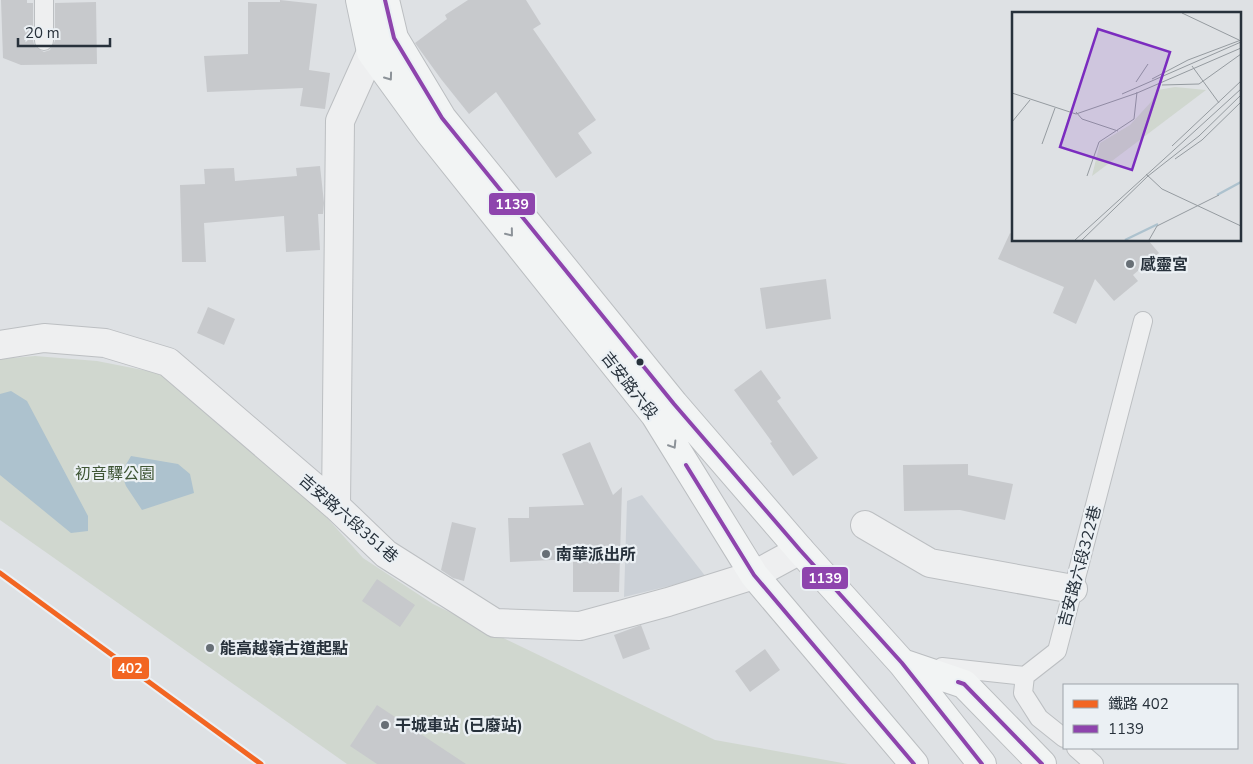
<svg xmlns="http://www.w3.org/2000/svg" width="1253" height="764" viewBox="0 0 1253 764" font-family="'Nunito Sans','Noto Sans TC',sans-serif">
<style>
.built{fill:#ccd1d7}
.green{fill:#d0d7cf}
.water{fill:#adc2ce}
.building{fill:#c7c9cc}
.lines{fill:none;stroke-linecap:round;stroke-linejoin:round}
.lane-casing{stroke:#bcbfc2;stroke-width:20}
.street-casing{stroke:#bcbfc2;stroke-width:30}
.primary-casing{stroke:#bbbec1;stroke-width:30}
.lane{stroke:#eeeff0;stroke-width:18}
.street{stroke:#eeeff0;stroke-width:28}
.primary{stroke:#f2f4f4;stroke-width:28}
.bus-1-casing{stroke:#ebf0f4;stroke-width:8}
.bus-1{stroke:#8e44ad;stroke-width:4}
.rail-1-casing{stroke:#ebf0f4;stroke-width:9}
.rail-1{stroke:#f26522;stroke-width:5}
.oneway{stroke:#8c9298}
.poi-dot{fill:#676f76;stroke:#ebf0f4;stroke-width:2}
.bus-dot{fill:#27313b;stroke:#ebf0f4;stroke-width:2}
.labels{text-anchor:middle;stroke-width:4.5;stroke-linejoin:round;paint-order:stroke}
.poi-label{font-size:16px;font-weight:bold;fill:#27313b;stroke:#ebf0f4;text-anchor:start}
.street-label{font-size:16px;fill:#27313b;stroke:#ebf0f4}
.park-label{font-size:16px;fill:#3f5635;stroke:#ebf0f4}
.inset-river{fill:none;stroke:#adc2ce;stroke-width:2.5}
.inset-road{fill:none;stroke:#959ba0;stroke-width:1}
.view{fill:#7b2cbf;fill-opacity:0.15;stroke:#7b2cbf;stroke-width:2.5}
.inset-edge{fill:none;stroke:#27313b;stroke-width:2.5}
.line-badge{stroke:#ebf0f4;stroke-width:2}
.badge-label{font-size:14px;text-anchor:middle;font-weight:bold;fill:#fff}
</style>
<rect width="100%" height="100%" fill="#dee1e4"/>
<path class="built" d="M642,495L706,577L624,597L627,501Z"/>
<path class="green" d="M35,356L97,361L158,373L303,491L363,558L433,604L715,740L848,764H347L0,520V359Z"/>
<path class="water" d="M11,391L27,401L88,516V531L71,533L0,475V394Z
M131,456L178,464L190,474L194,493L142,510L126,486L121,473Z"/>
<path class="building" d="M1,0H27V3H33V41L35,47L44,52L50,50L55,41V3L96,2L97,64L21,65L3,58Z
M280,0L317,4L309,70L330,73L325,109L300,106L303,88L207,92L204,56L248,54V2H280Z
M468,0H526L541,24L533,29L596,120L578,133L592,153L556,178L496,92L469,114L441,79L415,43L447,19L445,15Z
M320,166L324,203L323,214H318L320,250L286,252L284,216L204,223L206,262H182L180,185L205,184L204,169L234,168L235,181L297,176L296,168Z
M1010,233L1013,235V240H1148L1159,253L1133,275L1138,281L1114,301L1095,279L1076,324L1053,313L1064,287L998,259Z
M826,279L831,319L766,329L760,288Z
M208,307L235,319L224,345L197,333Z
M761,370L781,398L777,401L818,458L793,476L770,443L772,442L734,390Z
M590,442L613,495L622,487L619,592H573V559L510,562L508,518H529V507L584,505L562,454Z
M968,464V475L1013,484L1005,520L960,510L904,511L903,465Z
M452,522L476,528L464,581L453,578L441,570Z
M377,579L415,605L400,627L362,601Z
M641,625L650,649L623,659L614,635Z
M765,649L780,670L750,692L735,671Z
M377,705L466,764H377L350,746Z"/>
<g class="lines">
<defs>
<path id="lane" d="M44,41V0
M942,667L1025,676L1057,651L1143,321
M1025,676L1023,693L1039,718L1064,738
M1076,748L1094,764"/>
<path id="street" d="M0,345L44,338L105,343L168,362L336,506L386,554L495,623L580,626L668,602L754,575L800,550
M336,506L340,121L371,52L388,41
M865,525L930,563L1073,589"/>
<path id="primary" d="M360,0L371,52L429,132L655,415L754,575L914,764
M385,0L394,38L442,118L674,404L800,550L902,663L982,764
M902,663L964,684L1042,764"/>
</defs>
<use href="#lane" class="lane-casing"/>
<use href="#street" class="street-casing"/>
<use href="#primary" class="primary-casing"/>
<use href="#lane" class="lane"/>
<use href="#street" class="street"/>
<use href="#primary" class="primary"/>
<defs>
<path id="bus-1" d="M385,0L394,38L442,118L674,404L800,550L902,663L982,764
M686,465L754,575L914,764
M958,682L964,684L1042,764"/>
</defs>
<use href="#bus-1" class="bus-1-casing"/>
<use href="#bus-1" class="bus-1"/>
<defs>
<path id="rail-1" d="M0,573L261,764"/>
</defs>
<use href="#rail-1" class="rail-1-casing"/>
<use href="#rail-1" class="rail-1"/>
</g>
<defs><path id="oneway-chevron" d="M-2-3.5L2.5 0L-2 3.5" fill="none" stroke-width="1.6" stroke-linecap="round" stroke-linejoin="round" transform="scale(1.25)"/></defs>
<g class="oneway">
<use href="#oneway-chevron" transform="translate(389 77) rotate(54)"/>
<use href="#oneway-chevron" transform="translate(510 233) rotate(51)"/>
<use href="#oneway-chevron" transform="translate(673 445) rotate(58)"/>
</g>
<g class="poi-dot">
<circle cx="1130" cy="264" r="5"/>
<circle cx="546" cy="554" r="5"/>
<circle cx="210" cy="648" r="5"/>
<circle cx="385" cy="725" r="5"/>
</g>
<circle class="bus-dot" cx="640" cy="362" r="4.5"/>
<g class="labels">
<g class="poi-label">
<text x="1140" y="270">感靈宮</text>
<text x="556" y="560">南華派出所</text>
<text x="220" y="654">能高越嶺古道起點</text>
<text x="395" y="731">干城車站 (已廢站)</text>
</g>
<g class="street-label">
<text transform="translate(630 385) rotate(52)" y="6">吉安路六段</text>
<text transform="translate(349 518) rotate(41)" y="6">吉安路六段351巷</text>
<text transform="translate(1079 566) rotate(-75)" y="6">吉安路六段322巷</text>
</g>
<g class="park-label">
<text x="115" y="479">初音驛公園</text>
</g>
</g>
<g transform="translate(1012 12)">
<rect width="229" height="229" fill="#dee1e4"/>
<path d="M163,75L194,78L80,164L88,131L118,113L139,90L146,78Z" fill="#d0d7cf"/>
<path class="inset-river" d="M205,183L229,170M113,228L146,212"/>
<path class="inset-road" d="M170,1L227,28M180,54L207,91M140,67L176,48L229,28M124,70L136,52M150,73L187,72L229,42M0,81L64,102L125,81L229,36M110,82L229,30M64,100L70,107L106,119M0,110L18,88M30,132L43,96M160,134L229,69M163,147L190,128L229,90M134,162L150,177L229,214M75,164L87,130L122,107L125,80M63,228L229,77M70,228L136,164L187,124L229,83M137,228L145,214L207,183"/>
<path class="view" d="M86,17L158,40L120,158L48,135Z"/>
<rect width="229" height="229" class="inset-edge"/>
</g>
<g class="line-badge">
<rect x="488" y="192" width="48" height="24" rx="5" fill="#8e44ad"/>
<rect x="801" y="566" width="48" height="24" rx="5" fill="#8e44ad"/>
<rect x="111" y="656" width="39" height="24" rx="5" fill="#f26522"/>
</g>
<g class="badge-label">
<text x="512" y="209">1139</text>
<text x="825" y="583">1139</text>
<text x="130" y="673">402</text>
</g>
<rect x="1063" y="684" width="175" height="65" fill="#ebf0f4" stroke="#9da4aa"/>
<rect x="1073" y="700" width="25" height="8" fill="#f26522" stroke="#9da4aa"/>
<text x="1108" y="709" font-size="15" fill="#27313b">鐵路 402</text>
<rect x="1073" y="725" width="25" height="8" fill="#8e44ad" stroke="#9da4aa"/>
<text x="1108" y="734" font-size="15" fill="#27313b">1139</text>
<path d="M18 38v8h92v-8" fill="none" stroke="#27313b" stroke-width="2.5"/>
<text x="25" y="38" font-size="15" fill="#27313b" stroke="#ebf0f4" stroke-width="4" paint-order="stroke">20 m</text>
</svg>
